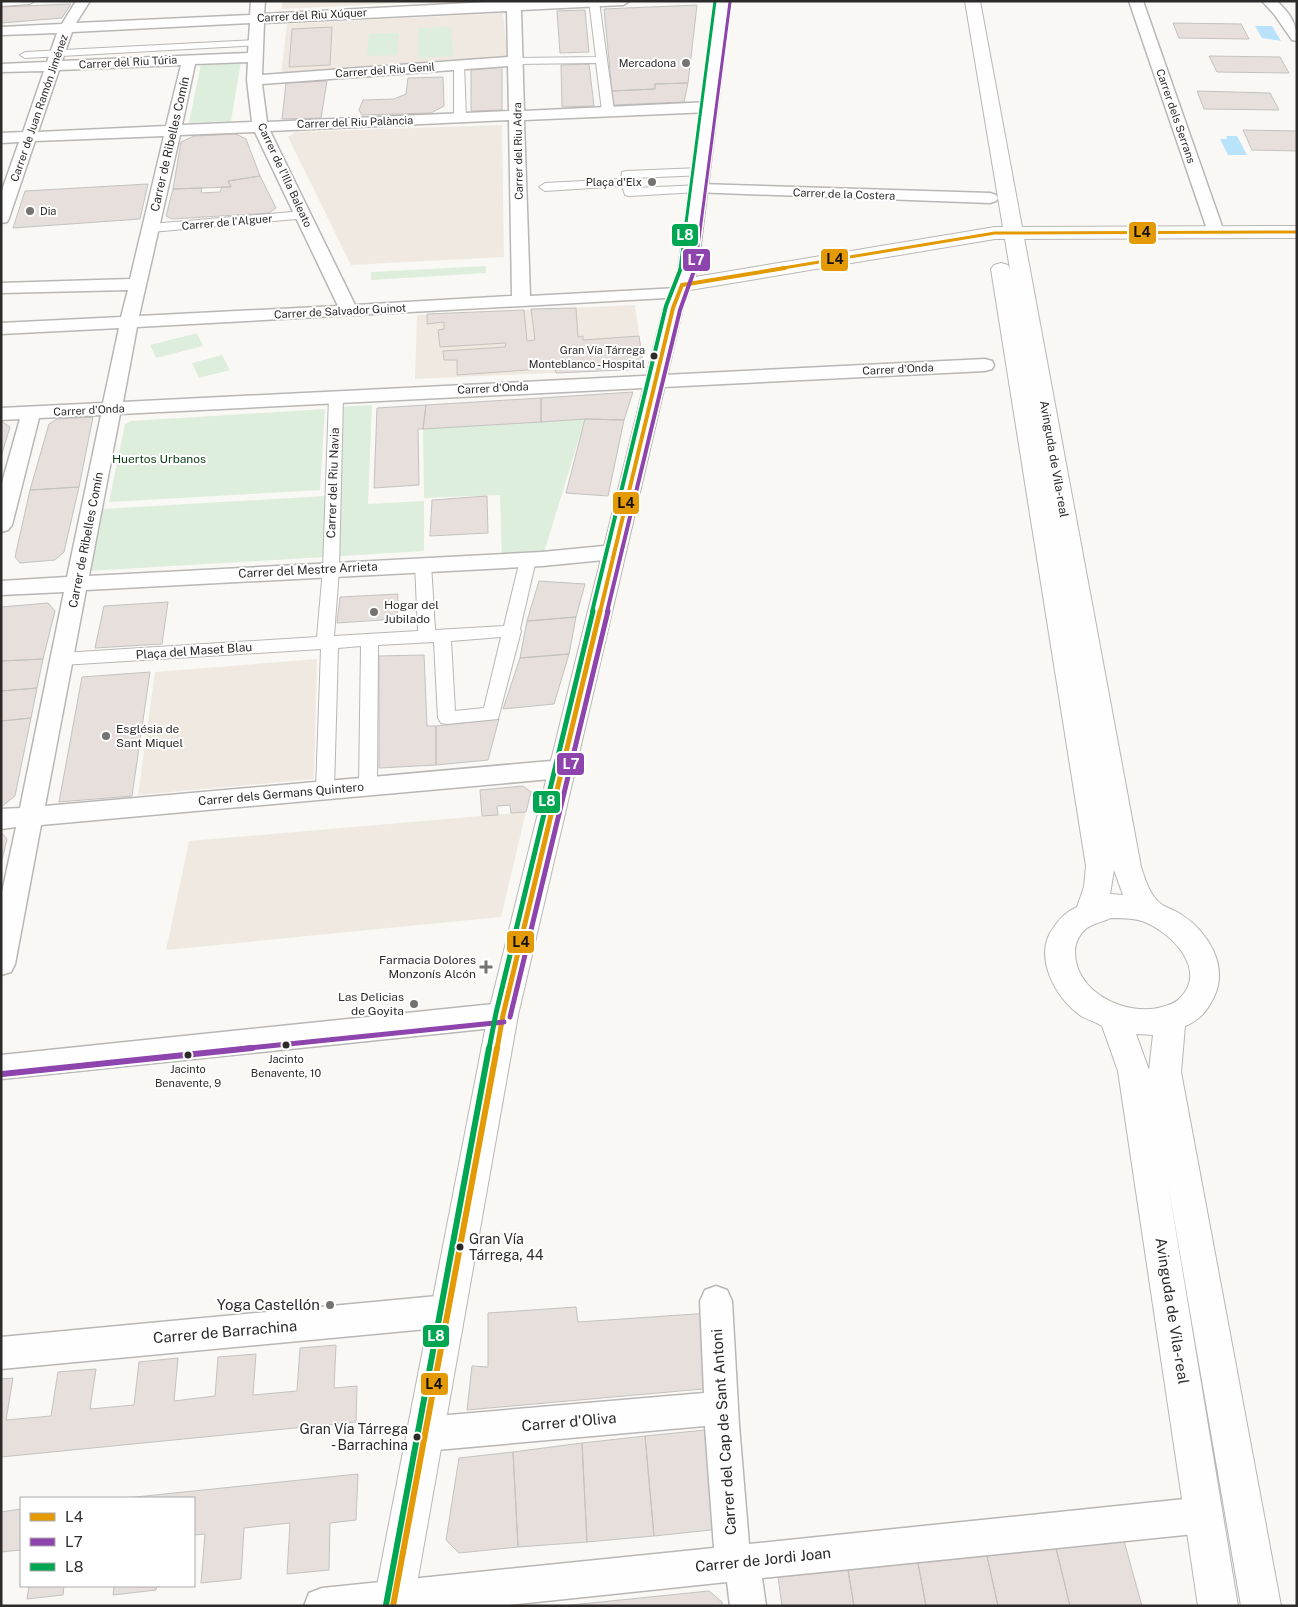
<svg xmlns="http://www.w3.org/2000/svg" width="1298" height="1607" viewBox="0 0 1298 1607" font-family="'Public Sans',sans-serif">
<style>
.built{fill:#efe9e1}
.green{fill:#deeedc}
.water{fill:#b9e2fb}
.building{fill:#e6dfdc;stroke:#c4c2c0}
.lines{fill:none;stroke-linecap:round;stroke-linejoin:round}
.pedestrian-casing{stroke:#b9b7b5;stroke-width:2}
.minor-casing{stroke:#b9b7b5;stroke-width:3}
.tertiary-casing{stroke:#b9b7b5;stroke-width:2}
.secondary-casing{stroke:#b9b7b5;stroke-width:2}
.pedestrian{fill:#fefefe;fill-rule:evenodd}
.minor{fill:#fefefe;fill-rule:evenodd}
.tertiary{fill:#fefefe;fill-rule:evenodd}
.secondary{fill:#fefefe;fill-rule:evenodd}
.bus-1-far3-casing{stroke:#fff;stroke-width:5.5}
.bus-1-far2-casing{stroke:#fff;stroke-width:7}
.bus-1-far1-casing{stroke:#fff;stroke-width:9}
.bus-1-casing{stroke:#fff;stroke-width:10}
.bus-2-far3-casing{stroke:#fff;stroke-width:5.5}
.bus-2-far2-casing{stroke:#fff;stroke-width:7}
.bus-2-far1-casing{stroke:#fff;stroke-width:9}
.bus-2-casing{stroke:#fff;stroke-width:10}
.bus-3-far3-casing{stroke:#fff;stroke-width:5.5}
.bus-3-far2-casing{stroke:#fff;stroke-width:7}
.bus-3-far1-casing{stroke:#fff;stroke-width:9}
.bus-3-casing{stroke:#fff;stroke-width:10}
.bus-1-far3{stroke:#e39a04;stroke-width:3}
.bus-1-far2{stroke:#e39a04;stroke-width:4}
.bus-1-far1{stroke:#e39a04;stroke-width:5}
.bus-1{stroke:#e39a04;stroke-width:6}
.bus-2-far3{stroke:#8e44ad;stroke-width:3}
.bus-2-far2{stroke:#8e44ad;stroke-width:4}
.bus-2-far1{stroke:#8e44ad;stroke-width:5}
.bus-2{stroke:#8e44ad;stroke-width:6}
.bus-3-far3{stroke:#00a651;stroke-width:3}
.bus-3-far2{stroke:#00a651;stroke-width:4}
.bus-3-far1{stroke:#00a651;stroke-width:5}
.bus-3{stroke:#00a651;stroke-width:6}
.poi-dot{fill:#757371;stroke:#fff;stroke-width:2}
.bus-dot{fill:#2d2b2a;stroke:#fff;stroke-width:2}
.labels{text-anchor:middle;stroke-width:4;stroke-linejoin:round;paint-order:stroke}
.far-street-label{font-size:11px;fill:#2d2b2a;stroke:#fff}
.far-poi-label{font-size:11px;fill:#2d2b2a;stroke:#fff;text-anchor:end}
.bus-label{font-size:11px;fill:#2d2b2a;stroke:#fff}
.street-label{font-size:12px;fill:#2d2b2a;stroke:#fff}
.park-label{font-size:12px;fill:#0d4016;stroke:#fff}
.poi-label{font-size:12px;fill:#2d2b2a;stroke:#fff;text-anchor:start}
.near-bus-label{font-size:14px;fill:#2d2b2a;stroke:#fff;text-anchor:start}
.near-poi-label{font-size:15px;fill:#2d2b2a;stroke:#fff;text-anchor:end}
.near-street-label{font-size:15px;fill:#2d2b2a;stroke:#fff}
.line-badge{stroke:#fff;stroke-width:2}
.badge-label{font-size:14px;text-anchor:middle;font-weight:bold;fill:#fff}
.pale-badge-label{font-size:14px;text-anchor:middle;font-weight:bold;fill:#111}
</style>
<rect width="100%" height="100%" fill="#faf8f5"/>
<path class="built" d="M282,1H439L282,9Z
M503,13L508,60L281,75L287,24Z
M502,125L504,257L351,265L288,137L296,132Z
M635,305L644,369L415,379L417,315Z
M317,659L314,779L138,795L155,672Z
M526,812L501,917L166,950L189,841Z"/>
<path class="green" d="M451,27L453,56L419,58L418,28Z
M399,33L397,55L367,56L369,34Z
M241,62L231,121L189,123L201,64Z
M486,266V273L371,280V272Z
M197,333L203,346L156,358L150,345Z
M222,355L230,370L199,378L192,363Z
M372,405L368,504L424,501V551L89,571L102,509L325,496L332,407Z
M325,409L320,490L109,502L125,424L131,421Z
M585,419L542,559L502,561L500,495L424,498L423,429Z"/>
<path class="water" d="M1255,26H1272L1281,41L1262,38Z
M1226,136H1237L1247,155H1228L1220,139H1227Z"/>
<path class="building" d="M71,4L62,18L1,23V7Z
M697,5L688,83L655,84V89L612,91L604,9Z
M585,10L589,52L560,53L557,11Z
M1173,23L1241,24L1249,39L1179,38Z
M332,27L330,65L289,67L292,29Z
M1209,56L1280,57L1289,73L1217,72Z
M589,64L594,106L562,107L561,65Z
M502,67V110L471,111V70Z
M443,77L444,106L431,113L362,115L359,110L363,100L394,99L406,94L408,78Z
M327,81L321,118L282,119L286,83Z
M688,83L684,102L614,105L612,91L655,89V84Z
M1197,91L1270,93L1279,110L1204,109Z
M1243,130L1297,131V151L1252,150Z
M236,134L246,139L260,176L228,181L231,187L173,189L181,142L194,136Z
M260,176L276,208L269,213L172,219L166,216L173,189L202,188L201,193L220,192L222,187H231L228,181Z
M148,184L140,219L13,228L25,191Z
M576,308L578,337L583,336V340L639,336L644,369L556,373L555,368L457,375V360H444L443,351L505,347L506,343L440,347L438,330L444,329V322L427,324V314L524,310L527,341L535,340L531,309Z
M633,392L624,420L585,419L541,422V398Z
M541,398V422L423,429L426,405Z
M426,405L423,429H418L419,485L374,488L377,408Z
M93,417L79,487L30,490L49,424L57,419Z
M585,419L624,420L608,496L566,493Z
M1,421L10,427L1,457Z
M79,487L64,552L55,560L20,563L15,557L30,490Z
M487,496L488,533L430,536L432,500Z
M539,581L585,584L576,617L527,621Z
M398,594L397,619L337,623L340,597Z
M168,602L162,644L95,648L104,606Z
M48,603L55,611L43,659L1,661V607Z
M576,617L569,654L520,658L527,621Z
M569,654L554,704L503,709L520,658Z
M424,655L427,726H436V765L379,768V656Z
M43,659L37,688L1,691V661Z
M150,672L132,796L59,802L82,677Z
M37,688L31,718L1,721V691Z
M31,718L15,796L1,807V721Z
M499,719L488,760L436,765V726Z
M523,786L531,792L526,812L511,813L510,805L497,806L498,815L482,816L480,790Z
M1,832L7,839L1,864Z
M576,1307L578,1322L710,1313L714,1388L467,1410L472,1366L488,1367V1313Z
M336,1345L334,1388L357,1386L356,1422L1,1457V1379L13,1378L6,1420L51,1416L58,1372L96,1369L90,1409L134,1405L139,1362L178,1358L174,1401L215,1396L218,1357L256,1354L253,1395L297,1391L300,1348Z
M715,1429L720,1529L654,1536L645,1436Z
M645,1436L654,1536L587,1542L582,1443Z
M582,1443L587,1542L518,1547L513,1452Z
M513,1452L518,1547L459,1553L446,1540L459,1458Z
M358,1474L356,1520L330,1523L329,1570L287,1574L290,1523L244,1528L241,1579L201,1583L205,1534L194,1535V1498H126Z
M21,1509V1550L1,1552V1512Z
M1124,1541L1142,1606H1070L1056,1548Z
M1056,1548L1070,1606H998L987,1556Z
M987,1556L998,1606H926L918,1563Z
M918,1563L926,1606H854L848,1570Z
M848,1570L854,1606H782L778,1577Z
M29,1586H64L63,1595L27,1599Z
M114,1586H157L156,1590L113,1595Z
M709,1591L722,1602V1606H561Z"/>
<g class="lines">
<defs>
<path id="pedestrian" d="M1,1H35L30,4L1,6Z
M589,1H599L614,111L608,114L602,111L596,63L516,64L511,61L516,58L596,57Z
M256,40L261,43L260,45L25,58L20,55L25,52Z
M459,62L464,65L466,118L460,121L454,118V65Z
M701,168L707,172L705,175L633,178L634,188L703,185L705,188L703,191L699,192L629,196L625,195L622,186L545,191L539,187L545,183L621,179L622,172L626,171Z
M304,211L310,215L308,218L151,232L145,228L151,224Z
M336,393L341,394L343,397L339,569L334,636L418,631L415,564L417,560L423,559L429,560L431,564L435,630L504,626L520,560L522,556L528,555L534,556L536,560L520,629L521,631L498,719L447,724L441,723L438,718L434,642L378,645L377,786L375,791L368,793L361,791L359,786L361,646L338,648L334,790L332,795L325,797L318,795L316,790L321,649L62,665L56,663L53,659L56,655L62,653L317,637L323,569L329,397L331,394ZM501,637L484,708L455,711L451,641Z"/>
<path id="minor" d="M76,1H90L76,23L250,15L251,1H265L264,14L507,1H630L623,5L521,10L524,111L710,102L715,104L718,107L715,110L710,112L524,120L530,296L678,288L684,289L687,293L684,297L137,327L123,402L985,359L992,361L994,365L992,369L985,371L120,414L89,576L542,552L614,545L622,547L625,552L622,557L614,559L542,566L86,590L45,806L562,760L571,763L574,769L571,775L562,778L41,825L15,964L11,972L1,975V897L16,827L1,829V809L20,808L64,592L1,595V581L67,577L101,415L39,418L12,525L8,530L1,532V486L20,419L1,420V408L103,403L119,328L1,334V323L121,317L128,290L1,293V283L130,279L164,136L35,141L9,218L7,222L1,223V193L19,142L1,143V133L23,132L44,71L1,72V64L47,62L57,33L1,35V27L62,24ZM507,11L508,57L262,75L264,23ZM250,23L248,53L62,61L72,32ZM248,62L247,80L252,122L182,125L195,64ZM181,65L166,126L38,132L59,70ZM508,66L509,111L267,122L262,84ZM509,120L512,296L355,305L270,131ZM255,132L338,306L139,316L180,135Z
M1129,1H1143L1224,232L1222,236H1210L1208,232Z
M1262,1H1277C1290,14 1297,23 1297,41L1292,40L1274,14Z
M699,184L990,193L996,195L998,198L996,201L990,203L693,192L691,189L693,186Z
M503,1003L513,1007L517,1015L513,1023L503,1027L1,1079V1055Z
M716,1286L727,1290L732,1301L739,1425L749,1544L1204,1497L1216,1503L1222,1515L1216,1527L1204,1533L762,1578L766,1606H730L727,1582L499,1606H304L309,1593L322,1588L714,1548L705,1426L425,1451L413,1446L408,1434L413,1422L425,1417L704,1393L700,1301L705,1290Z
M448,1295L459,1300L464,1311L459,1322L448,1327L1,1369V1337Z"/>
<path id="tertiary" d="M715,1H731L698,269L695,277L995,227L1297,226V238L995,239L690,290L683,308L518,1015L413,1606H373L488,1015L663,308L678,269Z"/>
<path id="secondary" d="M965,1H980L1141,867C1145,879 1150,896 1161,904C1167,908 1175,910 1182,915C1208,932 1229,966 1214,997C1207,1011 1200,1020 1185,1026L1181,1072L1281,1606H1241L1168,1184L1238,1606H1198L1118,1071L1102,1026C1096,1022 1088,1020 1081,1016C1055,998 1032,955 1054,927C1061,917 1066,912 1077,907L1084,887L1086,866L991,269L994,265L1001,263L1008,265L1010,269ZM1114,870L1123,895L1110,894ZM1111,918C1121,918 1132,918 1142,921C1170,931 1210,970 1179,999C1174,1004 1168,1005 1162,1007C1126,1017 1074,992 1075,951C1075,943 1080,933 1087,928C1093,924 1104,921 1111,918ZM1136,1034L1153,1035L1149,1070Z"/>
</defs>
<use href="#pedestrian" class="pedestrian-casing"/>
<use href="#minor" class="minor-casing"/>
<use href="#tertiary" class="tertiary-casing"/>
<use href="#secondary" class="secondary-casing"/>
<use href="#pedestrian" class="pedestrian"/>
<use href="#minor" class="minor"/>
<use href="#tertiary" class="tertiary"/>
<use href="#secondary" class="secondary"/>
<defs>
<path id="bus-1-far3" d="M777,269L995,233L1297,232"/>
<path id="bus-1-far2" d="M682,285L785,268
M600,612L673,308L682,285"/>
<path id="bus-1-far1" d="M497,1049L503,1015L600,611"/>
<path id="bus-1" d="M393,1606L497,1048"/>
<path id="bus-2-far3" d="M695,269L730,2"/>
<path id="bus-2-far2" d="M607,612L680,310L695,268"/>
<path id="bus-2-far1" d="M510,1017L608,611
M240,1049L504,1022"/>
<path id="bus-2" d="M2,1074L252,1048"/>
<path id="bus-3-far3" d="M680,269L715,1"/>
<path id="bus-3-far2" d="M592,612L666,306L681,268"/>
<path id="bus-3-far1" d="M489,1049L496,1013L593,611"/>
<path id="bus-3" d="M386,1605L489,1048"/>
</defs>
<use href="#bus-1-far3" class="bus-1-far3-casing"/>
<use href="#bus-1-far2" class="bus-1-far2-casing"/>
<use href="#bus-1-far1" class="bus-1-far1-casing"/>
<use href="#bus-1" class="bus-1-casing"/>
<use href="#bus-2-far3" class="bus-2-far3-casing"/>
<use href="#bus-2-far2" class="bus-2-far2-casing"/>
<use href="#bus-2-far1" class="bus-2-far1-casing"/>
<use href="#bus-2" class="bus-2-casing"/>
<use href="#bus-3-far3" class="bus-3-far3-casing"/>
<use href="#bus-3-far2" class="bus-3-far2-casing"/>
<use href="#bus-3-far1" class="bus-3-far1-casing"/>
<use href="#bus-3" class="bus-3-casing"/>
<use href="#bus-1-far3" class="bus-1-far3"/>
<use href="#bus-1-far2" class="bus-1-far2"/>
<use href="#bus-1-far1" class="bus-1-far1"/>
<use href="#bus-1" class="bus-1"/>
<use href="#bus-2-far3" class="bus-2-far3"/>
<use href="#bus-2-far2" class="bus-2-far2"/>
<use href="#bus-2-far1" class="bus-2-far1"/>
<use href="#bus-2" class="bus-2"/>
<use href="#bus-3-far3" class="bus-3-far3"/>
<use href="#bus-3-far2" class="bus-3-far2"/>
<use href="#bus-3-far1" class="bus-3-far1"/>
<use href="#bus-3" class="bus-3"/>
</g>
<g class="poi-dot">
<circle cx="686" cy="63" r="5"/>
<circle cx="652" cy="182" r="5"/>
<circle cx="30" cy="211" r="5"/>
<circle cx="374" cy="612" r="5"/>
<circle cx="106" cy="736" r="5"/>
<path d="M483.5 959.5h5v5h5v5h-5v5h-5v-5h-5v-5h5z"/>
<circle cx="414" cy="1004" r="5"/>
<circle cx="330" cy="1305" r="5"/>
</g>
<g class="bus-dot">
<circle cx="654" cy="356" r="4.5"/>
<circle cx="286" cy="1045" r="4.5"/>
<circle cx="188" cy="1055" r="4.5"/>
<circle cx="460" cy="1247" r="4.5"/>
<circle cx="417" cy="1437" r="4.5"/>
</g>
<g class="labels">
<g class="far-street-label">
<text transform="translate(312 15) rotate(-3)" y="4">Carrer del Riu Xúquer</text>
<text transform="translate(128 62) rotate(-3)" y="4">Carrer del Riu Túria</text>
<text transform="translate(385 70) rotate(-4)" y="4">Carrer del Riu Genil</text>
<text transform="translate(39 108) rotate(-71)" y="4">Carrer de Juan Ramón Jiménez</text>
<text transform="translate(1176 116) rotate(71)" y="4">Carrer dels Serrans</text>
<text transform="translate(355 122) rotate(-2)" y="4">Carrer del Riu Palància</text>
<text transform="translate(518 151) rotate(-91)" y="4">Carrer del Riu Adra</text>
<text transform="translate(285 175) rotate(65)" y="4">Carrer de l'Illa Baleato</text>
<text transform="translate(844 194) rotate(2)" y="4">Carrer de la Costera</text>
<text transform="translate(227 222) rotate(-5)" y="4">Carrer de l'Alguer</text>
<text transform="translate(340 311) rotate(-3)" y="4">Carrer de Salvador Guinot</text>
<text transform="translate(898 369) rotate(-3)" y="4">Carrer d'Onda</text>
<text transform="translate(493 388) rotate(-3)" y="4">Carrer d'Onda</text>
<text transform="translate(89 410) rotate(-3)" y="4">Carrer d'Onda</text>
</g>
<g class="far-poi-label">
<text x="676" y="67">Mercadona</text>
<text x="642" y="186">Plaça d'Elx</text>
<text x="40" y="215" text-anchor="start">Dia</text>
</g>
<g class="bus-label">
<text x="645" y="354" text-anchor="end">Gran Vía Tárrega<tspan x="645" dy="14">Monteblanco - Hospital</tspan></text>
<text x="286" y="1063">Jacinto<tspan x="286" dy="14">Benavente, 10</tspan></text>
<text x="188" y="1073">Jacinto<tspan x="188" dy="14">Benavente, 9</tspan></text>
</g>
<g class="street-label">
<text transform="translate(170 144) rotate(-77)" y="4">Carrer de Ribelles Comín</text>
<text transform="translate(1054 459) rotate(80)" y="4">Avinguda de Vila-real</text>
<text transform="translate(333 483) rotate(-88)" y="4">Carrer del Riu Navia</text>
<text transform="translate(86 540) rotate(-79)" y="4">Carrer de Ribelles Comín</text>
<text transform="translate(308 570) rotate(-3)" y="4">Carrer del Mestre Arrieta</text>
<text transform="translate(194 651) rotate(-4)" y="4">Plaça del Maset Blau</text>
<text transform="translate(281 794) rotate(-5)" y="4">Carrer dels Germans Quintero</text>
</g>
<g class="park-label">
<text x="159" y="463">Huertos Urbanos</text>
</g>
<g class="poi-label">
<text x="384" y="609">Hogar del<tspan x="384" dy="14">Jubilado</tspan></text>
<text x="116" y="733">Església de<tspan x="116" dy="14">Sant Miquel</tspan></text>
<text x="476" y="964" text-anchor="end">Farmacia Dolores<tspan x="476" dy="14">Monzonís Alcón</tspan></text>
<text x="404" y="1001" text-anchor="end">Las Delicias<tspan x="404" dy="14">de Goyita</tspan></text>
</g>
<g class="near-bus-label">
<text x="469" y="1244">Gran Vía<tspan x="469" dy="16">Tárrega, 44</tspan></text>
<text x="408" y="1434" text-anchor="end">Gran Vía Tárrega<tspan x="408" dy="16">- Barrachina</tspan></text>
</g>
<g class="near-poi-label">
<text x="320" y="1310">Yoga Castellón</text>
</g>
<g class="near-street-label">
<text transform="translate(1172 1311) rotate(81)" y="5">Avinguda de Vila-real</text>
<text transform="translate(225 1332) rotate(-5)" y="5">Carrer de Barrachina</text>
<text transform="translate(569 1422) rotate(-5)" y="5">Carrer d'Oliva</text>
<text transform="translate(724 1432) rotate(-94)" y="5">Carrer del Cap de Sant Antoni</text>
<text transform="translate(763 1560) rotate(-6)" y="5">Carrer de Jordi Joan</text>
</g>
</g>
<g class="line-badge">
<rect x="1128" y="221" width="29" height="24" rx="5" fill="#e39a04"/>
<rect x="671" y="223" width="28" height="24" rx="5" fill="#00a651"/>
<rect x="820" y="248" width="29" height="24" rx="5" fill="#e39a04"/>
<rect x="682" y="248" width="29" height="24" rx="5" fill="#8e44ad"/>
<rect x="612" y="491" width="28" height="24" rx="5" fill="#e39a04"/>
<rect x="556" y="752" width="29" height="24" rx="5" fill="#8e44ad"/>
<rect x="532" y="790" width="29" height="24" rx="5" fill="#00a651"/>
<rect x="506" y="930" width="29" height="24" rx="5" fill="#e39a04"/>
<rect x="422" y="1324" width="28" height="24" rx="5" fill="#00a651"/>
<rect x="420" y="1372" width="29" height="24" rx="5" fill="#e39a04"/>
</g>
<g class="badge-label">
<text x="685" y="240">L8</text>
<text x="696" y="265">L7</text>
<text x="571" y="769">L7</text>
<text x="547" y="806">L8</text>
<text x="436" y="1341">L8</text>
</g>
<g class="pale-badge-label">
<text x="1142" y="237">L4</text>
<text x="835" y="264">L4</text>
<text x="626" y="508">L4</text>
<text x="521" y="947">L4</text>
<text x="434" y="1389">L4</text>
</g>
<rect width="1298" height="1607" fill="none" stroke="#2d2b2a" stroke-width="5"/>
<rect x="20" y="1497" width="175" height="90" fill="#ffffff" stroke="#abaaaa"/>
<rect x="30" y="1513" width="25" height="8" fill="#e39a04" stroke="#abaaaa"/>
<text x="65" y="1522" font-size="15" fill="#2d2b2a">L4</text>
<rect x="30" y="1538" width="25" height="8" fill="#8e44ad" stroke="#abaaaa"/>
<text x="65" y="1547" font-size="15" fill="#2d2b2a">L7</text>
<rect x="30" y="1563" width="25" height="8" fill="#00a651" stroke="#abaaaa"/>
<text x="65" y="1572" font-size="15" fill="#2d2b2a">L8</text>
</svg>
